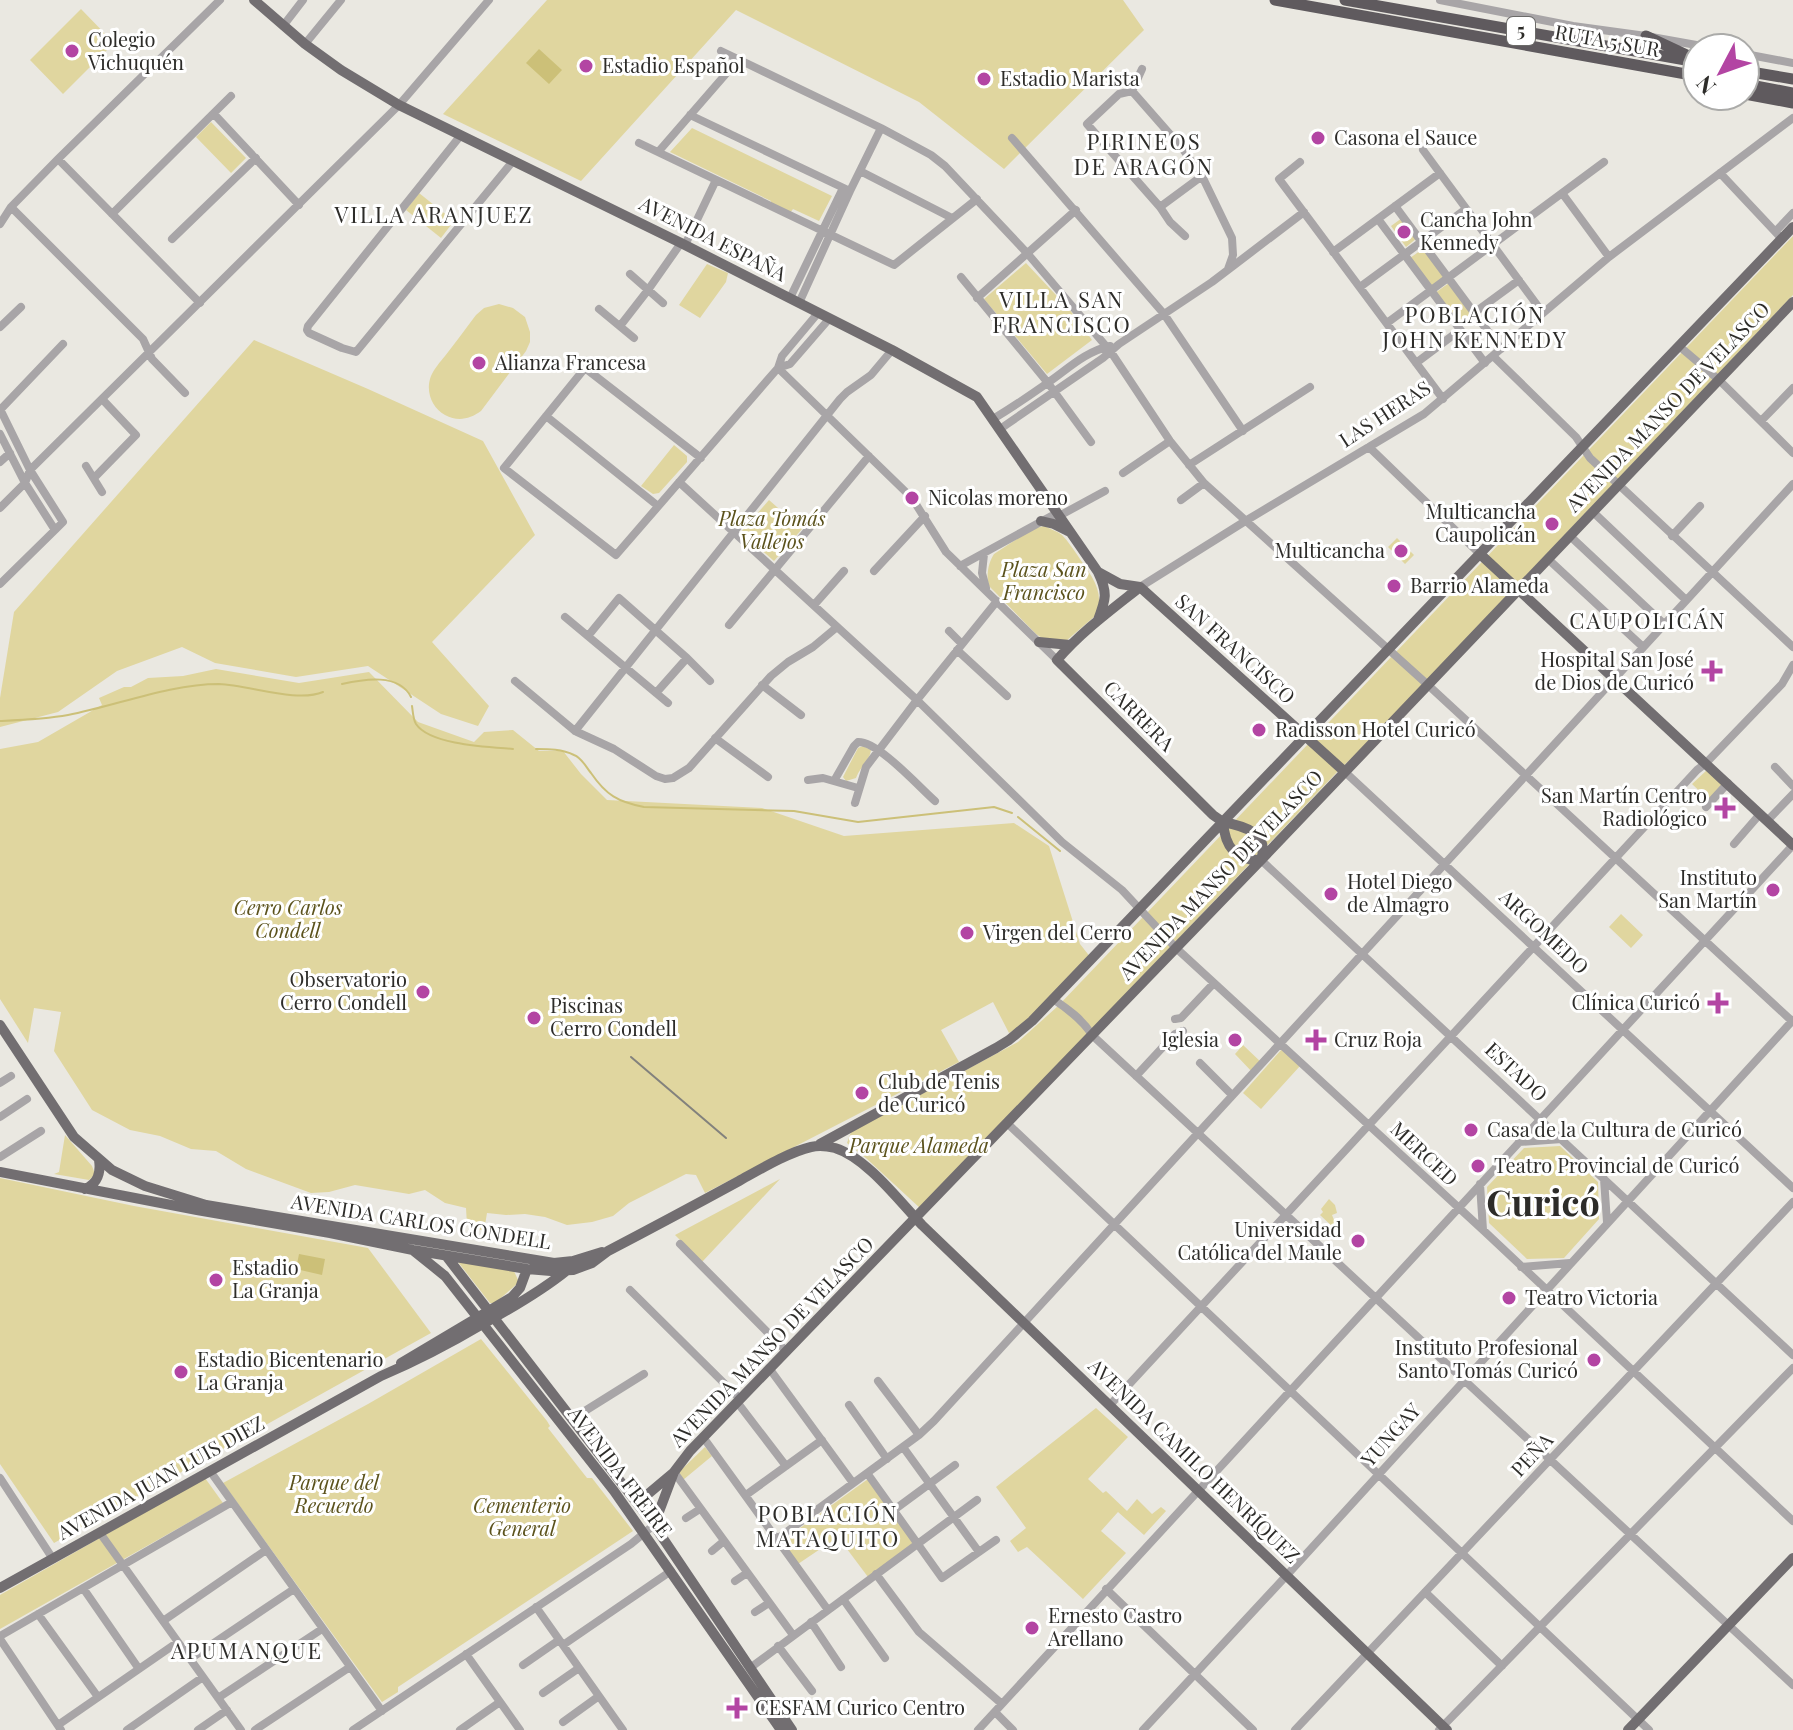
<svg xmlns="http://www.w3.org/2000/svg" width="1793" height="1730" viewBox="0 0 1793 1730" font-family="'Playfair Display',serif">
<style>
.green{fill:#e0d69f}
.water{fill:#ccc078}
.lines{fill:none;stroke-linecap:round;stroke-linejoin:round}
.stream{stroke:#ccc078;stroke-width:2}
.minor{stroke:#a8a5a7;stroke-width:8}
.major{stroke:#726e71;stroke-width:10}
.highway{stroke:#5f5a5e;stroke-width:11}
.rail{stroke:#83827d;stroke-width:2}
.poi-dot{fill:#b345a3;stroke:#fff;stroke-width:3}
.labels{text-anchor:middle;stroke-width:6;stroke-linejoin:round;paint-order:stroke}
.shield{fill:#fff;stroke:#6c6b69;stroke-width:2}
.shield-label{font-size:18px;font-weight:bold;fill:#2d2c29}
.poi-label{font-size:20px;fill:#2d2c29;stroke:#fff;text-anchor:start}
.street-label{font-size:20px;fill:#2d2c29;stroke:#fff}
.park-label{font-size:20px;font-style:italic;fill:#5b521c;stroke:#fff}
.neighbourhood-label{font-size:22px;letter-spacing:2px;fill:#2d2c29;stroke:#fff}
.town-label{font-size:36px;font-weight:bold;fill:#2d2c29;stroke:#fff}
</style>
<rect width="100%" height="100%" fill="#eae8e1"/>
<path class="green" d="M547,0H1123L1144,30L1004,169L919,102L736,10L581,181L443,114Z
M81,9L114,43L63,94L30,60Z
M211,122L246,158L231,173L196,137Z
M692,128L832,196L819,221L793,209L790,213L771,205V201L670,152Z
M419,193L454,221L441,238L406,210Z
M1402,218L1417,238L1406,247L1391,226Z
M1793,236V295L1512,590L1384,727L1339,770L921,1209L867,1159L847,1143L851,1132L1018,1042L1058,1006Z
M1424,248L1446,279L1433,288L1410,258Z
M1026,263L1070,310L1092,340L1047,374L984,299Z
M707,264L728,273L726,282L700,318L679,305Z
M1449,283L1475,318L1461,327L1435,293Z
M499,304L513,308L525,317L530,332V342L526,351L481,411C470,419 458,422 445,415C432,408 425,391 431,376C434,369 440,362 445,356C456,342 466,328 476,315L484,308Z
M254,340L368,389L483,441L535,535L432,642L489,706L478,726L441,714L368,666L296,677L215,663L182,647L117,671L58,712L0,727V698L14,612Z
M674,445L687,456V462L659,493L653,494L641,486Z
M769,500L802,529L774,561L741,532Z
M1044,526C1050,529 1057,531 1062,535C1068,541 1073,549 1078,556C1090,574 1107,593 1095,616L1066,641L1042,638L1036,634L989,586C986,576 988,563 994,554L1032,529Z
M1397,538L1414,555L1405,564L1388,547Z
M216,669L299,683L369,672L418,722L474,742L484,732L513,730L539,751H563L581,774L607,800L762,808L844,836L1014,823L1049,846L1080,944L1091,958L1023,1025L1009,1033L993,1002L941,1030L959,1062L705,1193L696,1175L686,1174L629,1203L613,1216L592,1222L567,1225L545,1217L525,1214L506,1215L487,1213L484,1231L467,1225L466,1208L445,1203L425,1190L409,1194L355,1185L329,1192L311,1193L246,1169L216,1151L191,1149L160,1136L130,1130L92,1110L54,1051L61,1012L34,1008L28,1043L0,999V749L38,742L102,705L99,698L124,687H131L148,678L183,676Z
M863,746L871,750C870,760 860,767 856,778L846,781L843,777L858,748Z
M1707,770L1723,786L1709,800L1692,784Z
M1621,914L1643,935L1631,948L1609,927Z
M1243,1045L1263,1064L1254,1074L1235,1054Z
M1282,1049L1300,1066L1261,1109L1243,1093Z
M65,1135L92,1166L95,1174L89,1180L54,1174L59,1172Z
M1560,1146L1598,1182L1599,1219L1564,1258L1527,1259L1489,1223L1487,1187L1524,1148Z
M0,1178L134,1206L368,1248L431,1333L54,1543L0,1464Z
M780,1179L702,1262L675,1235Z
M1329,1199L1335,1205L1337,1213L1332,1215L1336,1225L1334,1228L1320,1215L1323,1212L1321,1209Z
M458,1262L513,1269L519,1282L495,1303H490Z
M481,1339L547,1421L550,1426L548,1428L587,1478H592L633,1531L398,1687V1692L382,1702L223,1483L368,1404Z
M1096,1408L1128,1437L1088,1479L1103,1493L1106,1491L1127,1511L1137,1499L1152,1514L1161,1507L1166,1511L1144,1535L1118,1512L1101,1531L1126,1553L1083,1599L1027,1547L1018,1552L1010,1541L1026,1528L996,1487Z
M705,1447L712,1456L683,1480L678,1473Z
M205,1478L223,1503L0,1629V1595Z
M868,1479L915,1544L868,1577L838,1537L798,1564L782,1541Z"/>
<path class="water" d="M539,49L562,70L549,84L526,63Z
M299,1254L325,1259L322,1275L296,1269Z"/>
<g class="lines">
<path class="stream" d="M342,684C364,679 399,673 411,697
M412,706C413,712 413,719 416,724C430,745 489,747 513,749
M0,721C22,720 46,719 68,715C116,706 169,684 219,684C249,685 297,703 323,692
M536,749C549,749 562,749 574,755C582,758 586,767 591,773C606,795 618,802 644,807L794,811L858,822L994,807L1012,813
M1018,817L1060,851"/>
<path class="minor" d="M1440,0L1573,26L1646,36L1713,48
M283,26L303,0
M305,44L341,0
M721,51L881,128L931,155L945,166L1027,253L1111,352L1170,441L1204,483L1428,685L1793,1022
M1745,54L1793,63
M1142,69L1132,91L1119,94L1087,124L1160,207L1170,222L1185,236
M1132,91L1182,148L1202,176L1232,238L1233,255L1228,269
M214,114L299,205
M690,115L850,191
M461,135L308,326L307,330L309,333L342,348L356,352L513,161
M1012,138L1164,314L1243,431
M639,143L894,265L977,199
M1423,150L1543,313
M659,151L738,60
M58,159L200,303
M1300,162L1279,179L1443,399
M860,171L952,218
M1720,173L1782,239
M1562,193L1609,257
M1395,206L1501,349
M11,207L143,339L152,359L185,393
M1160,207L1202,176
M112,214L231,96
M1378,219L1485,363
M0,224L11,207L58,159L220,0
M1776,231L1793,213
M172,239L256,158
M685,245L716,180
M1333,252L1440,173
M630,274L663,303
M961,277L1048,383L1091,442
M1360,287L1466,209
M790,298L843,188
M977,298L1076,210
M799,303L850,191L881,128
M599,309L634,338
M1474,313L1519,280
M1387,323L1604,162
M620,326L648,290L681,243
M0,327L21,307
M1679,346L1719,380L1793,453
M1493,356L1576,437L1590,458L1793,647
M1416,363L1460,330
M778,368L912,498L946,552L1057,660
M778,368L790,364L829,319
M0,409L30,470L63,522L55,530L25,483L0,434
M0,410L63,344
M546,416L658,506
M993,419C1011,408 1029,396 1046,384C1067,370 1084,352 1110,346
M1761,421L1793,388
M1000,429L1103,358L1119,344L1212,282L1304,212
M1369,447L1480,554
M701,458L585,368L504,468L616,555L778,368L782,356L818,313
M0,462L10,453
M1189,465L1310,387
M86,466L102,492
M1123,473L1170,441
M94,478L136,435L102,399
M679,482L917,700L1062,842L1122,890L1176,948L1483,1230L1793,1521
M1181,500L1204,483
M0,508L25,483L30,470L399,105L489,0
M1593,512L1686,600
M1059,516L1105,491
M1570,536L1664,624
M1672,536L1700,506
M984,554L982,573L986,588
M1548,559L1643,647
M960,566L1057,513
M874,571L925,516
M0,584L55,530
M1140,587L1247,520L1424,414L1609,257L1793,118
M814,605L844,571
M565,617L668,703
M729,625L869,456
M949,631L962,644
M588,636L619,598L687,658L710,681
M957,650L1007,696
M515,681L575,731L614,749L656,776L665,779L673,778L689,768L771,676L788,662L813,647L837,627
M762,685L801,715
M656,693L687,658
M575,731L840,399L847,392L871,375L892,350
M715,738L768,777
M1775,767L1793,786
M1345,772L1793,1188
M808,780L823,778L858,788
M834,781L854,746L858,742C878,741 919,787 935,801
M855,803L866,767L917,700L997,601
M1706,807L1728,783
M1767,821L1793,794
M1734,844L1760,814
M1261,860L1793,1355
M1053,999C1068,1009 1083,1020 1092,1035L1793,1685
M1175,1019L1181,1018L1214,983
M1200,1063L1232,1095
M1136,1076L1175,1034L1183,1031
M0,1083L11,1076
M0,1117L27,1099
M1007,1123L1649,1730
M1519,1142L1562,1139
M0,1157L41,1131
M1604,1179L1607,1222
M1480,1184L1483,1230
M680,1244L786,1351
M1521,1267L1570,1263
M630,1290L740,1399
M769,1368L853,1483
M878,1381L919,1435
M737,1402L786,1466
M849,1405L887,1459
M1110,1405L1697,770L1706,763L1782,684L1793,665
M572,1419L644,1374
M703,1437L828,1610
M903,1447L979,1552
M210,1471L382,1711
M674,1472L793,1635
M867,1473L942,1578L996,1540
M0,1478L53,1559
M746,1495L822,1440
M894,1510L955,1465
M686,1518L700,1509
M100,1533L241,1730
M777,1539L919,1435L934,1421L1793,484
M712,1551L724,1541
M876,1574L919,1632L1002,1704
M735,1581L747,1573
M83,1588L139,1669
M1106,1589L1253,1730
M1425,1592L1502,1666
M843,1599L885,1658
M536,1607L623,1730
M755,1612L769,1603
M38,1614L98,1697
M163,1621L266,1550
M811,1622L841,1667
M0,1636L232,1502
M0,1639L61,1730
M563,1645L671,1571
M778,1646L812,1691
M466,1654L520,1730
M190,1659L294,1589
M523,1665L559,1640
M750,1668L977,1500
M543,1693L579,1668
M218,1698L322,1629
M995,1712L1013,1730
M563,1722L599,1696
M58,1725L178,1642
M127,1730L203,1677
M198,1730L227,1710
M255,1730L350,1667
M353,1730L631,1544L654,1525
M460,1730L500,1702
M978,1730L1793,845
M1143,1730L1287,1575L1793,1020
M1295,1730L1793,1202
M1439,1730L1793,1368"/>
<path class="major" d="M254,0L305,44L341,70L399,105L681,243L892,350L977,397L1098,572C1108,593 1106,599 1098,620
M1041,521L1054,524L1068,531
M1480,554L1793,845
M1098,572L1120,584L1140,587
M1140,587C1111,610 1081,632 1057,660L1213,815L1223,822C1225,847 1235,861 1261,860C1270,833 1244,826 1223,822
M1140,587L1345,772
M1039,642L1070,645
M0,1025L74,1137L112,1170L145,1186L206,1205L554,1263L573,1261L602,1252
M820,1144L996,1048L1009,1040L1032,1021L1793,227
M0,1172L197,1210L330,1233L413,1250L527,1269L551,1271L573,1270L592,1263L608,1251C652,1228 695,1205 739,1181C759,1170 789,1152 811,1147C819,1145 827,1146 835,1148C867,1158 899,1201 922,1225L1447,1730
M85,1189C98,1183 101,1173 99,1160
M414,1251L445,1276L614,1491L781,1730
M447,1257L654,1525L792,1730
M401,1363L512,1297L520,1288L527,1269
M634,1499L648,1494L673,1473
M654,1525L674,1472L690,1451L1261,860L1793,302
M0,1588L381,1376C416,1361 449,1344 481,1325C510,1309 540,1292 566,1271
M1628,1730L1793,1558"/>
<path class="highway" d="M1275,0L1697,76
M1345,0L1697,62
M1646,36L1693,58
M1745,71L1793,79
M1745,84L1793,93
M1745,94L1793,103"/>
<path class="rail" d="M631,1057L726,1138"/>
</g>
<g class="poi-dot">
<circle cx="72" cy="51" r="8"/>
<circle cx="586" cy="66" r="8"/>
<circle cx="984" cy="79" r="8"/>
<circle cx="1318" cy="138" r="8"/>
<circle cx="1404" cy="232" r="8"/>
<circle cx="479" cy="363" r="8"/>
<circle cx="912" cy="498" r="8"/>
<circle cx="1552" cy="524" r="8"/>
<circle cx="1401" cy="551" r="8"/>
<circle cx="1394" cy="586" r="8"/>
<path d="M1708 659h8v8h8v8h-8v8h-8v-8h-8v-8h8z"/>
<circle cx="1259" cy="730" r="8"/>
<path d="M1721 796h8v8h8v8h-8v8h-8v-8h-8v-8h8z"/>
<circle cx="1773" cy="890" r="8"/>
<circle cx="1331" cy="894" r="8"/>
<circle cx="967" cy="933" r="8"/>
<circle cx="423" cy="992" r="8"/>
<path d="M1714 991h8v8h8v8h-8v8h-8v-8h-8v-8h8z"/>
<circle cx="534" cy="1018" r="8"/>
<circle cx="1235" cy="1040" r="8"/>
<path d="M1312 1028h8v8h8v8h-8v8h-8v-8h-8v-8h8z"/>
<circle cx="862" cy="1093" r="8"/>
<circle cx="1471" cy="1130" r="8"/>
<circle cx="1478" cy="1166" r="8"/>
<circle cx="1358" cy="1241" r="8"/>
<circle cx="216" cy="1280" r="8"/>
<circle cx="1509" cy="1298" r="8"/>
<circle cx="1594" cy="1360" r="8"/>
<circle cx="181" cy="1372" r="8"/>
<circle cx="1032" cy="1628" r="8"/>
<path d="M733 1696h8v8h8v8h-8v8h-8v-8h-8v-8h8z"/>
</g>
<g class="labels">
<rect class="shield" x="1507" y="17" width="28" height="28" rx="6"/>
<g class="shield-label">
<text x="1521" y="37">5</text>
</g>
<g class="poi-label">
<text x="88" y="47">Colegio<tspan x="88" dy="23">Vichuquén</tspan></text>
<text x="602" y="73">Estadio Español</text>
<text x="1000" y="86">Estadio Marista</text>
<text x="1334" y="145">Casona el Sauce</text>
<text x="1420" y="227">Cancha John<tspan x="1420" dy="23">Kennedy</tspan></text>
<text x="495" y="370">Alianza Francesa</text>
<text x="928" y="505">Nicolas moreno</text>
<text x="1536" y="519" text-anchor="end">Multicancha<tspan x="1536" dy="23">Caupolicán</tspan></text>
<text x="1385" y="558" text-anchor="end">Multicancha</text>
<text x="1410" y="593">Barrio Alameda</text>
<text x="1694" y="667" text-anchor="end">Hospital San José<tspan x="1694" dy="23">de Dios de Curicó</tspan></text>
<text x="1275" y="737">Radisson Hotel Curicó</text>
<text x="1707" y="803" text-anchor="end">San Martín Centro<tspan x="1707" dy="23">Radiológico</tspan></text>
<text x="1757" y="885" text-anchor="end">Instituto<tspan x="1757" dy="23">San Martín</tspan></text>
<text x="1347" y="889">Hotel Diego<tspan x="1347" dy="23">de Almagro</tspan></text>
<text x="983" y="940">Virgen del Cerro</text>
<text x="407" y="987" text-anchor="end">Observatorio<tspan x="407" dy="23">Cerro Condell</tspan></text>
<text x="1700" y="1010" text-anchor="end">Clínica Curicó</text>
<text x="550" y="1013">Piscinas<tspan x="550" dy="23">Cerro Condell</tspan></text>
<text x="1219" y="1047" text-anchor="end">Iglesia</text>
<text x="1334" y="1047">Cruz Roja</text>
<text x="878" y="1089">Club de Tenis<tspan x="878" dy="23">de Curicó</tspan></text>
<text x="1487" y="1137">Casa de la Cultura de Curicó</text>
<text x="1494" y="1173">Teatro Provincial de Curicó</text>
<text x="1342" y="1237" text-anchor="end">Universidad<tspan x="1342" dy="23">Católica del Maule</tspan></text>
<text x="232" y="1275">Estadio<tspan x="232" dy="23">La Granja</tspan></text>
<text x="1525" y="1305">Teatro Victoria</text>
<text x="1578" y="1355" text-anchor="end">Instituto Profesional<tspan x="1578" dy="23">Santo Tomás Curicó</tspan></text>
<text x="197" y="1367">Estadio Bicentenario<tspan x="197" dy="23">La Granja</tspan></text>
<text x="1048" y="1623">Ernesto Castro<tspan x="1048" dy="23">Arellano</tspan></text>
<text x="755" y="1715">CESFAM Curico Centro</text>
</g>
<g class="street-label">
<text transform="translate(1607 41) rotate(10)" y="7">RUTA 5 SUR</text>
<text transform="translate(713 239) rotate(27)" y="7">AVENIDA ESPAÑA</text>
<text transform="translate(1668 407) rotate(-46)" y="7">AVENIDA MANSO DE VELASCO</text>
<text transform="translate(1385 414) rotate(-33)" y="7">LAS HERAS</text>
<text transform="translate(1235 649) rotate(42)" y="7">SAN FRANCISCO</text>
<text transform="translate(1139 716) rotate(45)" y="7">CARRERA</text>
<text transform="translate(1221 875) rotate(-46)" y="7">AVENIDA MANSO DE VELASCO</text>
<text transform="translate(1544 932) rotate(43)" y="7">ARGOMEDO</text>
<text transform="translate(1516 1072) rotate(43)" y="7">ESTADO</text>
<text transform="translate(1424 1154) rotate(43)" y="7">MERCED</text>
<text transform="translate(421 1222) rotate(9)" y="7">AVENIDA CARLOS CONDELL</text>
<text transform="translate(772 1342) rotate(-46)" y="7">AVENIDA MANSO DE VELASCO</text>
<text transform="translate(1391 1435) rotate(-48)" y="7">YUNGAY</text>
<text transform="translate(1532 1455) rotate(-47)" y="7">PEÑA</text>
<text transform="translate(1194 1461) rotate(44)" y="7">AVENIDA CAMILO HENRÍQUEZ</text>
<text transform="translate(620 1472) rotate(53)" y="7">AVENIDA FREIRE</text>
<text transform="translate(161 1478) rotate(-29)" y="7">AVENIDA JUAN LUIS DIEZ</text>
</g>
<g class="park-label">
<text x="772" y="526">Plaza Tomás<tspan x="772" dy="23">Vallejos</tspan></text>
<text x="1044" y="577">Plaza San<tspan x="1044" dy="23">Francisco</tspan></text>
<text x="288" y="915">Cerro Carlos<tspan x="288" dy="23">Condell</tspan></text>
<text x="919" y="1153">Parque Alameda</text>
<text x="334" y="1490">Parque del<tspan x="334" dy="23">Recuerdo</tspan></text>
<text x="522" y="1513">Cementerio<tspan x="522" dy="23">General</tspan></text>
</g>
<g class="neighbourhood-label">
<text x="1144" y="150">PIRINEOS<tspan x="1144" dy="25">DE ARAGÓN</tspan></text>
<text x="434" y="223">VILLA ARANJUEZ</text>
<text x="1062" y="308">VILLA SAN<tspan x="1062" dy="25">FRANCISCO</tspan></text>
<text x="1475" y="323">POBLACIÓN<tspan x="1475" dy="25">JOHN KENNEDY</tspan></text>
<text x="1648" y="629">CAUPOLICÁN</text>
<text x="828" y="1522">POBLACIÓN<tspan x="828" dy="25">MATAQUITO</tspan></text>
<text x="247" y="1659">APUMANQUE</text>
</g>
<g class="town-label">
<text x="1543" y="1216">Curicó</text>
</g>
</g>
<g transform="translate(1721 72) rotate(229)"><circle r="38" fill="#ffffff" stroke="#ababa9" stroke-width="2"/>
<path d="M0-6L14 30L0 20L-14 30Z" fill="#b345a3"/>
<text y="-12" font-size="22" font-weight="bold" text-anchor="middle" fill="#2d2c29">N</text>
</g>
</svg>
